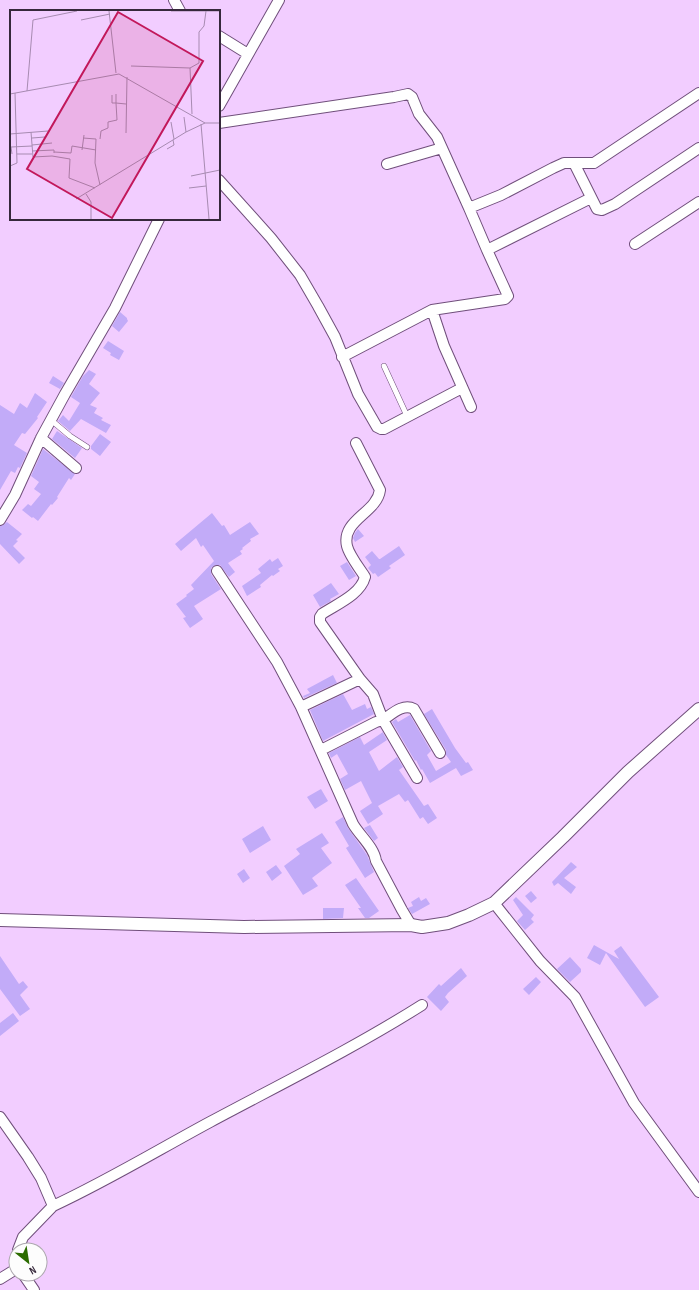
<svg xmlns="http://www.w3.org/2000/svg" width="699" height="1290" viewBox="0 0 699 1290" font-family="'Sofia Sans Condensed',sans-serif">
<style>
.building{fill:#c2abf8}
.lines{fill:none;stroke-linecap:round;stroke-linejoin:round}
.service-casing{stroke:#704f7b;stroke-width:6}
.minor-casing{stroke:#704f7b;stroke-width:12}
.tertiary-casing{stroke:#704f7b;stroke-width:14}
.service{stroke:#fff;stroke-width:5}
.minor{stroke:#fff;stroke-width:10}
.tertiary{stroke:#fff;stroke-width:12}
.inset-road{fill:none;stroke:#a78bb1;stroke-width:1}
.view{fill:#c2185b;fill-opacity:0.15;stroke:#c2185b;stroke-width:2}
.inset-edge{fill:none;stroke:#36283b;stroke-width:2}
</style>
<rect width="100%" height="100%" fill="#f2cdff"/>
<path class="building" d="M120,312L127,318V319L128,321L119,332L112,326Z
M108,341L124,351L119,360L110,355L111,353L103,348Z
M89,370L96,374L89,384L100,393L90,405L97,408L94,413L103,418L101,420L111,425L106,433L81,419L70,431L58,421L63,415L69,421L80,403L71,397L83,376Z
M53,376L64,383L60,389L49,383Z
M35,393L47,402L37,417L38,418L25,434L22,433L14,445L27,453L20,468L18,467L15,473L11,471L0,490V405L14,414L20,403L27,408Z
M57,431L82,448L75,458L52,439Z
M100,434L111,442L100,456L91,449V446Z
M43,449L75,474L71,480L69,478L57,497L58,498L52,505L51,504L38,521L33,517L32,518L22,510L28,504L31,506L41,494L34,489L39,482L31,476Z
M212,513L222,526L224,525L230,535L250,522L259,534L250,539L251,541L242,548L243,549L240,551L242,554L228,563L235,572L229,577L220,565H216L211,568V574L221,589L194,606L203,619L190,628L183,618L186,617L176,604L187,596L186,595L194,589L191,585L214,561L203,545L201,547L196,538L181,551L175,544Z
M7,522L22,534L16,540L18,541L13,546L25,558L19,564L0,544V526L3,525Z
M358,529L364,536L355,542L353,538L355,533Z
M399,546L405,555L389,566L391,568L378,577L375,573L373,574L368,568L371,565L365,557L372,551L379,559H380Z
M278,558L283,566L278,569L280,571L273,576L272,575L260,585L261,587L247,596L242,586L261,573L258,569L270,559L272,562Z
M347,562L356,576L349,580L340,566Z
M331,583L339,594L330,599L331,601L320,607L313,595Z
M333,675L337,683L304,698L303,696L310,693L307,689Z
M343,694L352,710L365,704L367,709L371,707L374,714L323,741L310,710Z
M432,709L455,748L466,763L468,762L473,770L461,776L456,768L430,783L422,769L421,770L416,760L415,761L392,722L396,719L398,722L410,715L431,751L427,755L436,771L451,762L446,755V750L424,714Z
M382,731L387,740L369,752L379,771L397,757L403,767L399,770L424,806L428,804L437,818L428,824L423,817L420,819L408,800L405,802L399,794L378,806L383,814L368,824L360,811L372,803L361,781L345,790L340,779L348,774L337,754L331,758L329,753L360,737L364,745L383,732Z
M321,789L328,801L315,809L307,797Z
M343,817L348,828L367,855L374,872L365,878L346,848L349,846L335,822Z
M370,825L378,838L374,841L364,828Z
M263,826L271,840L250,853L242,839Z
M322,833L329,843L321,848L332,863L312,878L318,886L303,895L284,866L300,854L296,849Z
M571,862L577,867L564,878L576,887L571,894L558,883L554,886L552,882Z
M276,865L282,873L272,881L266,872Z
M244,869L250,878L243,883L237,874Z
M356,878L379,911L369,918H365L358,908H361L345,885Z
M531,891L537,898L531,903L525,896Z
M419,897L421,901L426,898L430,904L412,914L408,908L413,906L411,902Z
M516,897L534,915L531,919L534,922L525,930L517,921L523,915L513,900Z
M323,908H344L343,918L323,919Z
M594,945L619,959L614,951L621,946L659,997L645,1007L606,953L600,965L587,958Z
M0,956L19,984L23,981L28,987L20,995L30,1009L20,1016L0,989Z
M570,957L581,969V972L570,982L557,969Z
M461,968L467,976L448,993L445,997L449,1002L441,1011L427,997L439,984L441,986Z
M536,977L541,982L529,995L523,989Z
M13,1013L19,1021L0,1036V1023Z"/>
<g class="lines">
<defs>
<path id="service" d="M384,366L407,416
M51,420L70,436L87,447"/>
<path id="minor" d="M174,0L180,11
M219,36L248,54
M219,106L279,0
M219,123L394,97L408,94L412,97L419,114L437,137L469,208L501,195L553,168L564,163H594L699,93
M574,163L597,209L602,210L615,204L699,148
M387,164L442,148
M219,180L271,238L300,275L318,306L335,337L358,394L377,427L381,429H384L462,388
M469,208L487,250
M635,244L699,202
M432,310L444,346L471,407
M342,357L432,310L505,299L508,296L487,250L591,198
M41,438L76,468
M0,520L15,495L41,438L65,394L115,308L159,219
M217,571L277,662L301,707L353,824C360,836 374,847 376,861L402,910L411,925
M301,707L360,679
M321,750L376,722L383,720L373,694L360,679L320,622V617L322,614C337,604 360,595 365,577C360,569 349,555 347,546C341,520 377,513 380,490L356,443
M417,778L383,720C392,714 403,703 414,709L440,753
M494,903L540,961L575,997L634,1103L699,1192
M0,1117L28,1157L41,1178L53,1206L23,1237L18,1250
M53,1206C107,1181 158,1150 210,1122C281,1084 354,1048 422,1005
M23,1274L34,1290
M0,1279L16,1269"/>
<path id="tertiary" d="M0,920L244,927L411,925L422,927L448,923L469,915L494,903L563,837L628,772L699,709"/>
</defs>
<use href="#service" class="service-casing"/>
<use href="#minor" class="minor-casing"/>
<use href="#tertiary" class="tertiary-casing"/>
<use href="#service" class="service"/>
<use href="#minor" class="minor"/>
<use href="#tertiary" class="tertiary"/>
</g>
<g transform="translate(10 10)">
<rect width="210" height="210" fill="#f2cdff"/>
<path class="inset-road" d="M99,1L106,63M161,1H210M71,10L100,4M121,56L180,58M17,81L23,10L67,1M0,84L109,64L195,113H210M102,85V93H106V84M182,104L180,58L189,53V22L194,16L196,1M174,107L176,122M161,112L164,129M191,114L199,209M21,122L23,147L42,146L60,149L59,168L85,178M116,123L117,67M0,124L38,121M22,128L35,127M73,128L86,129L85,153L90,175M90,129L91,121L98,118V112L107,110L106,93L116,94M22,135L42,133M157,139L164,135L163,130M72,140L74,125M22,141L44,140V143M44,142L61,143L62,136L86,140M2,144L1,137L22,136M7,144H22M0,156L7,153L5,83M181,166L210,160M179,178L196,176M76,184L81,192V209M66,189L176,122L195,113"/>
<path class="view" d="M108,2L193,51L102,208L17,159Z"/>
<rect width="210" height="210" class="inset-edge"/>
</g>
<g transform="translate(28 1262) rotate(150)"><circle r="19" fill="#fdfdfd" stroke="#ada8af"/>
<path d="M0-3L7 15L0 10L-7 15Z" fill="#2c6c00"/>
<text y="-6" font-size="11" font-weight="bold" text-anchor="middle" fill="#36283b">N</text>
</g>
</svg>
